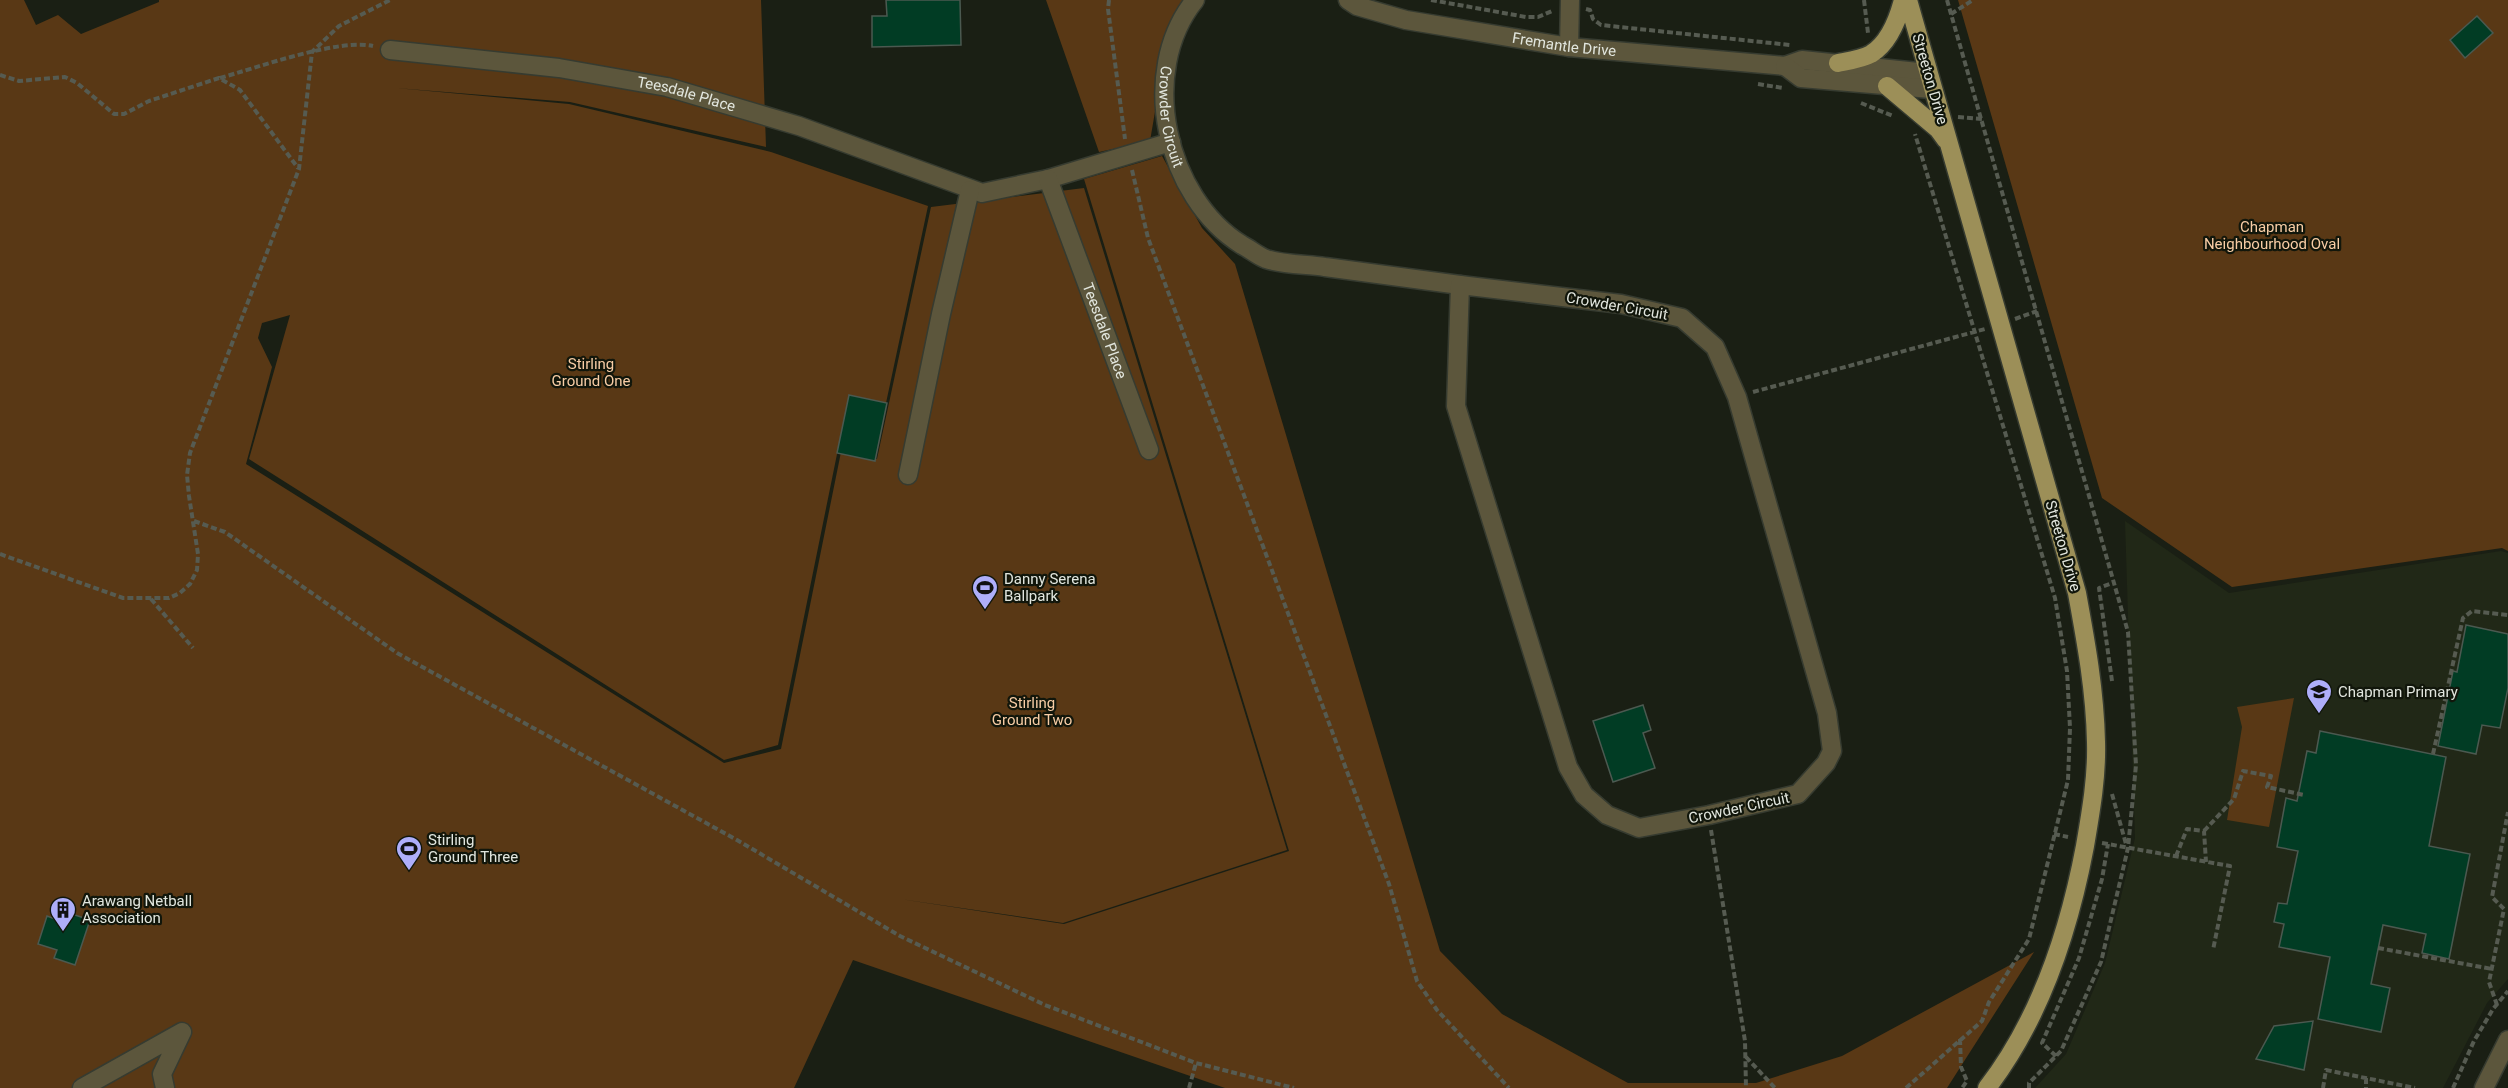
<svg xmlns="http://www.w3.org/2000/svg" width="2508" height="1088" viewBox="0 0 2508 1088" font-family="Roboto,sans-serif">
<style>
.built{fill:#212817}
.green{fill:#593815}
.building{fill:#013c24;stroke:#4b5950;stroke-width:1.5}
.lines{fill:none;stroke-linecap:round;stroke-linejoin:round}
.minor-casing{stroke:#363b30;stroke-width:21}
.major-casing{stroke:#363b30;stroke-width:21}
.path{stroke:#565b51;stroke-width:4;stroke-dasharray:6 3;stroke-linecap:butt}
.minor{stroke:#5c563c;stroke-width:18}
.major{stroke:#9c8f58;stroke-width:18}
.labels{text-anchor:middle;stroke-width:4.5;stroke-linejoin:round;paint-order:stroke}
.street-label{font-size:15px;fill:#e2e6de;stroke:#11160b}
.park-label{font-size:15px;fill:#f8cda5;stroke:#11160b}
.poi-label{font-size:15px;fill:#e2e6de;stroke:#11160b;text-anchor:start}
</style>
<rect width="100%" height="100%" fill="#1a1f14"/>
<path class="built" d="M2125,521L2229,593L2501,551L2508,553V979L2487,1003L2443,1088H2035L2066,1054L2105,963L2135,838Z"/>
<path class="green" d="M0,0H24L36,25L58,15L81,34L159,2V0H761L766,147L570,102L396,88L569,104L771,152L928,206L886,403L849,395L778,745L724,760L249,459L290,315L262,323L258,338L272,367L246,464L724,763L781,749L841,452L877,459L931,207L1084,188L1287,850L1063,923L900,899L1064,924L1289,851L1084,179L1162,156L1202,228L1235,264L1440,951L1502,1014L1628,1083H1756L1842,1056L2034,952L1947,1088H1225L853,960L794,1088H0Z
M1046,0H1187L1169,30L1150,141L1099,152Z
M1958,0H2508V551L2502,548L2232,587L2102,498Z
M2294,698L2269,827L2227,820L2242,727L2237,707Z"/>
<path class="building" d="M886,0H960L961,45L872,47V16H887Z
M2477,16L2493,33L2465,58L2450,40Z
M849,395L887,403L875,461L837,453Z
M2466,625L2508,634V688L2500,728L2482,725L2476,754L2438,746L2453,671L2457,672Z
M1643,705L1651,730L1643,733L1655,768L1613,782L1593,721Z
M2320,731L2446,757L2429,846L2470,854L2449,959L2422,953L2426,934L2383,925L2371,984L2390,988L2381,1032L2318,1019L2330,957L2279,947L2284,924L2274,922L2278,903L2287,904L2298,851L2277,847L2286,798L2297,801L2307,751L2316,753Z
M69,913L90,920L75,965L54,958L57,950L38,944L47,916L66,923Z
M2313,1021L2304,1070L2256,1059L2274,1026Z"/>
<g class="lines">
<defs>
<g id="minor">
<path id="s1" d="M1195,0C1137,72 1166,198 1242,245C1250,249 1258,256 1266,259C1284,265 1306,264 1325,267C1370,273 1415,279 1460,285"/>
<path id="s2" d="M1348,0L1357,6L1406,20L1569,47L1785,66L1802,60L1928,73"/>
<path d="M1569,47L1570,0"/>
<path id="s3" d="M390,50L559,68L667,87L799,126L982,193L1048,179L1171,142"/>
<path d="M1785,66L1801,78L1931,89L1934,92"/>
<path id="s4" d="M1048,179L1149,450"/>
<path d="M1460,285L1621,304L1682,318L1715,347L1737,397L1827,713L1832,751L1826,763L1798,794L1709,815L1639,828L1607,815L1584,795L1568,767L1456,406Z"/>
<path d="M908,475L941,314L970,190"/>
<path d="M82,1088L182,1032L162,1074L165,1088"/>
<path d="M2484,1088L2508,1040"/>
</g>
<path id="major" d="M1908,0L2077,593C2086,642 2095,691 2096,742C2097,777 2091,811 2085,846C2069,931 2041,1018 1987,1088
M1838,63C1848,61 1862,59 1871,54C1889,43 1898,19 1903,0
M1887,86L1938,129L1946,140"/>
</defs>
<use href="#minor" class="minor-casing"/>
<use href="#major" class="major-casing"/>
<path class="path" d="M1109,0L1108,9L1125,139
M1431,0L1526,17H1538L1552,11
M1864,0L1868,33
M1947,0L2128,632L2136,765L2128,848L2101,962L2061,1051L2029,1083V1088
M1586,9L1590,10L1593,19L1601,25L1790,45
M1951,14L1973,0
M0,75L19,81L65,77L77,83L114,114H124L149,101L219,78L240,90L298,168
M220,78C256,68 339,38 373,46
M1758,84L1783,88
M1861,103L1893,116
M1958,117L1983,119
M1132,170L1148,238L1389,884L1417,981L1437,1010L1509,1088
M2015,319L2037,311
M1753,392L1985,329
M194,521L225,532L397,653L737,840L900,936L1045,1005L1196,1063L1294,1088
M0,554L123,598H169L180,593L190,584L197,570L198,554L189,496L187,475L190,453L299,169L312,52L339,26L390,0
M151,599L193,648
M2112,681L2099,588L2115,582
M2433,754L2463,618L2472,611L2508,615
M2112,794L2126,844
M1711,830L1745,1041L1746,1088
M2204,831L2234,799L2243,771L2271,776L2267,787L2304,795
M2054,834L2068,837
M2102,843L2230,866L2213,950
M2176,856L2187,829L2204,831L2206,862
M2378,948L2492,969
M2497,1005L2489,982L2504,909L2492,897L2508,812
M1960,1039L1961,1067L1967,1081L1962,1088
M2056,1056L2042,1043L2079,958L2102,879L2108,844
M1746,1057L1775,1088
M2366,1078V1088
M1189,1088L1196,1063
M1906,1088L1982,1021L1989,1002L2029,939L2068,780L2070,728L2067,671L2055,598L1915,134
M2323,1088L2326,1070L2415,1088
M2453,1088L2474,1041L2493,1009L2508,991"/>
<use href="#minor" class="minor"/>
<use href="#major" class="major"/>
</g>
<defs>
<symbol id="stadium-pin" viewBox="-11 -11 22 30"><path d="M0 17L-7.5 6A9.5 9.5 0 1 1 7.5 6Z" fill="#aeaefa" stroke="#11160b"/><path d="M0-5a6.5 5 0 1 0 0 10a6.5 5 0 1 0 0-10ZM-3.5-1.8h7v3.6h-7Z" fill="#111"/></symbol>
<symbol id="school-pin" viewBox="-11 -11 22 30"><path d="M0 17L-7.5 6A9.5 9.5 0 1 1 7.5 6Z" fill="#aeaefa" stroke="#11160b"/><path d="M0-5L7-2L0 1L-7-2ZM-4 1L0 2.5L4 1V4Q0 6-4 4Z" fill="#111"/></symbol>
<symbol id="building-pin" viewBox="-11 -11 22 30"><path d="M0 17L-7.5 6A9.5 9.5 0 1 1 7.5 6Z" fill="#aeaefa" stroke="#11160b"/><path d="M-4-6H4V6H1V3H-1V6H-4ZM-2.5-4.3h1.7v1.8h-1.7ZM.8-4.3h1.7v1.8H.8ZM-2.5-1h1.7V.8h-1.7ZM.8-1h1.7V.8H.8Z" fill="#111"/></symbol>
</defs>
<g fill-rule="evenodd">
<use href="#stadium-pin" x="970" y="573" width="30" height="40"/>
<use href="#school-pin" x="2304" y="677" width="30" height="40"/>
<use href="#stadium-pin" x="394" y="834" width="30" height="40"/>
<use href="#building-pin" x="48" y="895" width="30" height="40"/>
</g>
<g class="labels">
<g class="street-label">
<text dy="5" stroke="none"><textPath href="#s2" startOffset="222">Fremantle Drive</textPath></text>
<text transform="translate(1930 79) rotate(74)" y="5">Streeton Drive</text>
<text dy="5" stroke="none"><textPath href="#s3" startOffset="300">Teesdale Place</textPath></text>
<text dy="5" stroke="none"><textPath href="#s1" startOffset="124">Crowder Circuit</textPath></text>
<text transform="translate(1617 306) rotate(10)" y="5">Crowder Circuit</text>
<text dy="5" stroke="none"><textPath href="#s4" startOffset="162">Teesdale Place</textPath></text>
<text transform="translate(2063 546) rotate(74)" y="5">Streeton Drive</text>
<text transform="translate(1739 808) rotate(-12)" y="5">Crowder Circuit</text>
</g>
<g class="park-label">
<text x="2272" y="232">Chapman<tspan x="2272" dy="17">Neighbourhood Oval</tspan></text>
<text x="591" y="369">Stirling<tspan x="591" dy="17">Ground One</tspan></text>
<text x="1032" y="708">Stirling<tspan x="1032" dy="17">Ground Two</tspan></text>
</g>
<g class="poi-label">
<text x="1004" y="584">Danny Serena<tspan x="1004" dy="17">Ballpark</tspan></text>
<text x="2338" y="697">Chapman Primary</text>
<text x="428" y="845">Stirling<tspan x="428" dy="17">Ground Three</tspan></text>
<text x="82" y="906">Arawang Netball<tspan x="82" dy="17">Association</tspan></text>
</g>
</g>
</svg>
